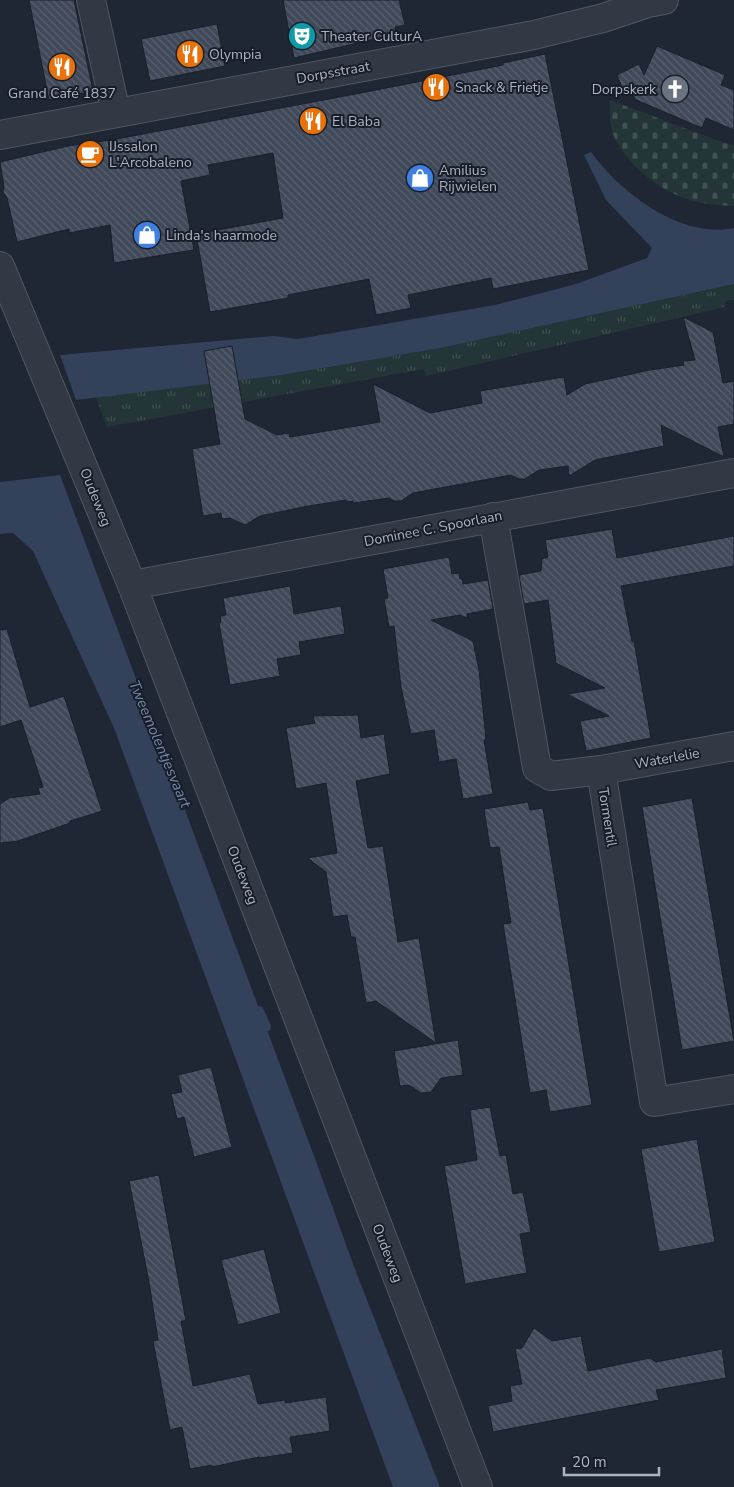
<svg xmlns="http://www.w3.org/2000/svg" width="734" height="1487" viewBox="0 0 734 1487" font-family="'Nunito Sans',sans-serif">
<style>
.grass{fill:url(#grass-tufts)}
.cemetery{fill:url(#cemetery-stones)}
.water{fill:#33415b}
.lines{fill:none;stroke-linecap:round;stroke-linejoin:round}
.stream{stroke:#33415b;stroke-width:10}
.building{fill:url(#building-back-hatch);stroke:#1a202b}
.minor-casing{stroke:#505663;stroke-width:30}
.minor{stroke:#323945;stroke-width:28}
.labels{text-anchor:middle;stroke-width:4;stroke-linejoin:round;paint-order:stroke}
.poi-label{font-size:14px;fill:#acb3c2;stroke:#181e29;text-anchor:start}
.street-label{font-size:14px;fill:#acb3c2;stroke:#181e29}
.water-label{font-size:15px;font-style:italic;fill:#7488aa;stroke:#181e29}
</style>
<defs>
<pattern id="grass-tufts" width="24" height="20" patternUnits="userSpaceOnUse" patternTransform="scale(1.25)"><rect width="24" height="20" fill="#243537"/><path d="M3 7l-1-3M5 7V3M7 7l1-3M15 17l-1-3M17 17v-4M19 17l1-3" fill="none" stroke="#415052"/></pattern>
<pattern id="cemetery-stones" width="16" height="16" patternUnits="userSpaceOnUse" patternTransform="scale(1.25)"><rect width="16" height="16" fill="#243537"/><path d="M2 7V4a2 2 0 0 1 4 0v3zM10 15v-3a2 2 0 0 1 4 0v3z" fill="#415052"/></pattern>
<pattern id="building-back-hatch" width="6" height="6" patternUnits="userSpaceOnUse" patternTransform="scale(1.25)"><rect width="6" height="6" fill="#404959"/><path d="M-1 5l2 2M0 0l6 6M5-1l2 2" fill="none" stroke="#59616f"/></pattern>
</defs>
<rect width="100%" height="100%" fill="#1f2734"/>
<path class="grass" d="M734,284V300L725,301V307L426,376L424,369L107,427L96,397L282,375L441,348Z"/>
<path class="cemetery" d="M610,100L724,143L734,145V206C695,205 666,196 637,168C627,158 618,147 613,134C609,125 610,110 610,100Z"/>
<path class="water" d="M591,152C621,193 680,239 734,228V284L441,348L282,375L76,400L60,355L273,336L298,339L495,305L576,284L647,258L652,248L606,200L584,155Z
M60,475L317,1164L353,1264L440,1487H393L114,728L33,551L13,533L0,534V482Z"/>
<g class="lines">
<path class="stream" d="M259,1011L266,1027"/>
</g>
<path class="building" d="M29,0H74L93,91L49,100Z
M283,0H399L405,25L395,27L396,34L294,58Z
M217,24L225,66L150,81L141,39Z
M657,46L725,75L721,85L734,90V130L706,118L702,128L634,99L635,97L624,92L617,75L639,64L644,75Z
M545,54L589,270L493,289L491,278L408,295L411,308L376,315L369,279L288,295V298L210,312L196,234L283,218L273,153L208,165L210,175L181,181L194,250L114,263L110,225L69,233V229L17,242L7,198L3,192L4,187L0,162L68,146L111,140L366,92L503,65V63Z
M683,317L713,332L723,383L734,381V424L718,427L724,457L661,425L664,446L595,460L569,476L568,466L539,470L525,479H519L511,475L413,493L401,501H395L389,498L353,503V501L347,502L346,500L303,507L260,516L245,525L230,518L222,519L221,513L203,516L192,449L220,444L204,351L232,346L245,419L277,435L289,433L290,437L380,422L373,384L430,413L482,403L480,391L564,377L567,395L585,384L650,370L684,365L683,361L695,360Z
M612,529L617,558L734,536V566L621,586L632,642L634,641L651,738L586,751L580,721L609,716L567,694L605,688L556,663L548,600L524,604L519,575L541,571L542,559L548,557L545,540Z
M449,557L452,574L459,573L460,579H462L463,584L488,580L493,609L467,614V618L460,615L431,620L473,641L479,670L486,739L484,740L493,794L463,799L456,759L439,762L434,730L411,734L401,687L394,626L389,627L384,599L388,598L383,569Z
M290,586L294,614L341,606L345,634L299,642L301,655L277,659L280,676L230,685L219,623L221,622L220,616L226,615L223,598Z
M7,629L30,707L64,696L102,811L70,821V823L18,841L0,843V804L9,798L40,794L38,788L43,787L21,720L0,727V630Z
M358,715L361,738L384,734L390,774L356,781L368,848L383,846L398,942L419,938L436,1043L376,1001L366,1003L355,937H351L347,915L333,917L326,872L308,858L337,853L326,783L296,789L286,728L315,723L313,716Z
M692,798L734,1041L682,1050L642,807Z
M528,802L530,810L543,808L592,1105L550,1112L546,1090L530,1093L503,924L511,923L499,847L490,848L484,809Z
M458,1040L463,1075L441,1078L431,1092L421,1093L409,1085L400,1086L394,1051Z
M211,1067L232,1147L194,1157L184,1117L177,1119L171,1094L182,1092L178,1075Z
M490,1107L500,1156L506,1155L513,1194L523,1192L531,1232L520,1234L527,1273L465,1284L444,1166L477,1160L470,1110Z
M697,1139L715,1242L659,1252L641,1149Z
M159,1175L186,1321H181L193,1386L250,1374L258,1404L285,1400V1403L326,1397L330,1431L290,1437L293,1453L259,1458V1457L212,1467V1465L190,1469L182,1427L170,1430L153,1341L158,1340L149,1282L129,1181Z
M264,1249L281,1313L238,1325L221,1260Z
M534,1328L552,1341L581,1336L588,1371L650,1358L656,1362L722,1349L726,1378L656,1390L659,1400L493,1432L488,1406L512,1401L510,1386L522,1384L515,1349L522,1348Z"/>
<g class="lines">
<defs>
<path id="minor" d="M91,0L116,113
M0,135L534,35L603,18L648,3L664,0
M0,266L132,585L478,1487
M493,517L537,768L551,776L601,770L654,1102L734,1089
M132,585L734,473
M601,770L734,746"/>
</defs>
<use href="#minor" class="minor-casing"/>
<use href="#minor" class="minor"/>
</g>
<defs>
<symbol id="theatre-disc" viewBox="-11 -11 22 22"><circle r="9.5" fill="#0f9aa8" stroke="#181e29"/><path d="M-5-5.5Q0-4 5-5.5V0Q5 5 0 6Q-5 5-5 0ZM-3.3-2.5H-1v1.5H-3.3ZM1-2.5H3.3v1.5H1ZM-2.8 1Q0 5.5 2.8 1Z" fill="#fff"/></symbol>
<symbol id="restaurant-disc" viewBox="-11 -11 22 22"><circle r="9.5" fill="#e8710a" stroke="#181e29"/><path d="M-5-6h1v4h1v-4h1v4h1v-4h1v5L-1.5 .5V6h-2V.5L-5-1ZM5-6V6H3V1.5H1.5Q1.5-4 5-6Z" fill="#fff"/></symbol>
<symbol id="church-disc" viewBox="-11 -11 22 22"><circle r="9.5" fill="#6b7280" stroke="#181e29"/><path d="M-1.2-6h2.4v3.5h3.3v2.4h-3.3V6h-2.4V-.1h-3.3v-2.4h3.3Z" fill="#fff"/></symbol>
<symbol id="cafe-disc" viewBox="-11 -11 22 22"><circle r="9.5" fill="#e8710a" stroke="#181e29"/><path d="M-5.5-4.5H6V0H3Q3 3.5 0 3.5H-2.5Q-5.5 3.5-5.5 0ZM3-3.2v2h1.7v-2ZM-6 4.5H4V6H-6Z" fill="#fff"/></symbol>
<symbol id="shop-disc" viewBox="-11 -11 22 22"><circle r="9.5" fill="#3f7fe0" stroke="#181e29"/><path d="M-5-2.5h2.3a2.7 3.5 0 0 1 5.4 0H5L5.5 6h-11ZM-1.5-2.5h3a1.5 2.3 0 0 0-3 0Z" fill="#fff"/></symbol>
</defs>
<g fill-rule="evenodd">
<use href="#theatre-disc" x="286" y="20" width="32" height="32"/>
<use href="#restaurant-disc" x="174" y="38" width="32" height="32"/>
<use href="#restaurant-disc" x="46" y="51" width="32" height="32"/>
<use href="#restaurant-disc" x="420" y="71" width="32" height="32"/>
<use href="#church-disc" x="659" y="73" width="32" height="32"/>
<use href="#restaurant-disc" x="297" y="105" width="32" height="32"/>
<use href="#cafe-disc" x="74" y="138" width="32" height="32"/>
<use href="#shop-disc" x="404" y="162" width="32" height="32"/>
<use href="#shop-disc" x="131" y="219" width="32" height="32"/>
</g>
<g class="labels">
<g class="poi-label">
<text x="321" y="41">Theater CulturA</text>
<text x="209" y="59">Olympia</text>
<text x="455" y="92">Snack &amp; Frietje</text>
<text x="656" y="94" text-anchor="end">Dorpskerk</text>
<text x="62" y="98" text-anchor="middle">Grand Café 1837</text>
<text x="332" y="126">El Baba</text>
<text x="109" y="151">IJssalon<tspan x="109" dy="16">L'Arcobaleno</tspan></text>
<text x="439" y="175">Amilius<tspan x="439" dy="16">Rijwielen</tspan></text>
<text x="166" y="240">Linda's haarmode</text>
</g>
<g class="street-label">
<text transform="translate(333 72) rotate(-10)" y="5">Dorpsstraat</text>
<text transform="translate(96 497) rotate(68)" y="5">Oudeweg</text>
<text transform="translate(433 528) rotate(-11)" y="5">Dominee C. Spoorlaan</text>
<text transform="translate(667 758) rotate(-10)" y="5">Waterlelie</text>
<text transform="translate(608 817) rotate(81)" y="5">Tormentil</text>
<text transform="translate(243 875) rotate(69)" y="5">Oudeweg</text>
<text transform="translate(388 1253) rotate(69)" y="5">Oudeweg</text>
</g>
<g class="water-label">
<text transform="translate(160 744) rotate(67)" y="5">Tweemolentjesvaart</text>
</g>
</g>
<path d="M564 1467v8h95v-8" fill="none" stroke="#acb3c2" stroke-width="2.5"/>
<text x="572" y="1467" font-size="15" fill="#acb3c2" stroke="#181e29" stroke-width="4" paint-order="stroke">20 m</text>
</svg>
